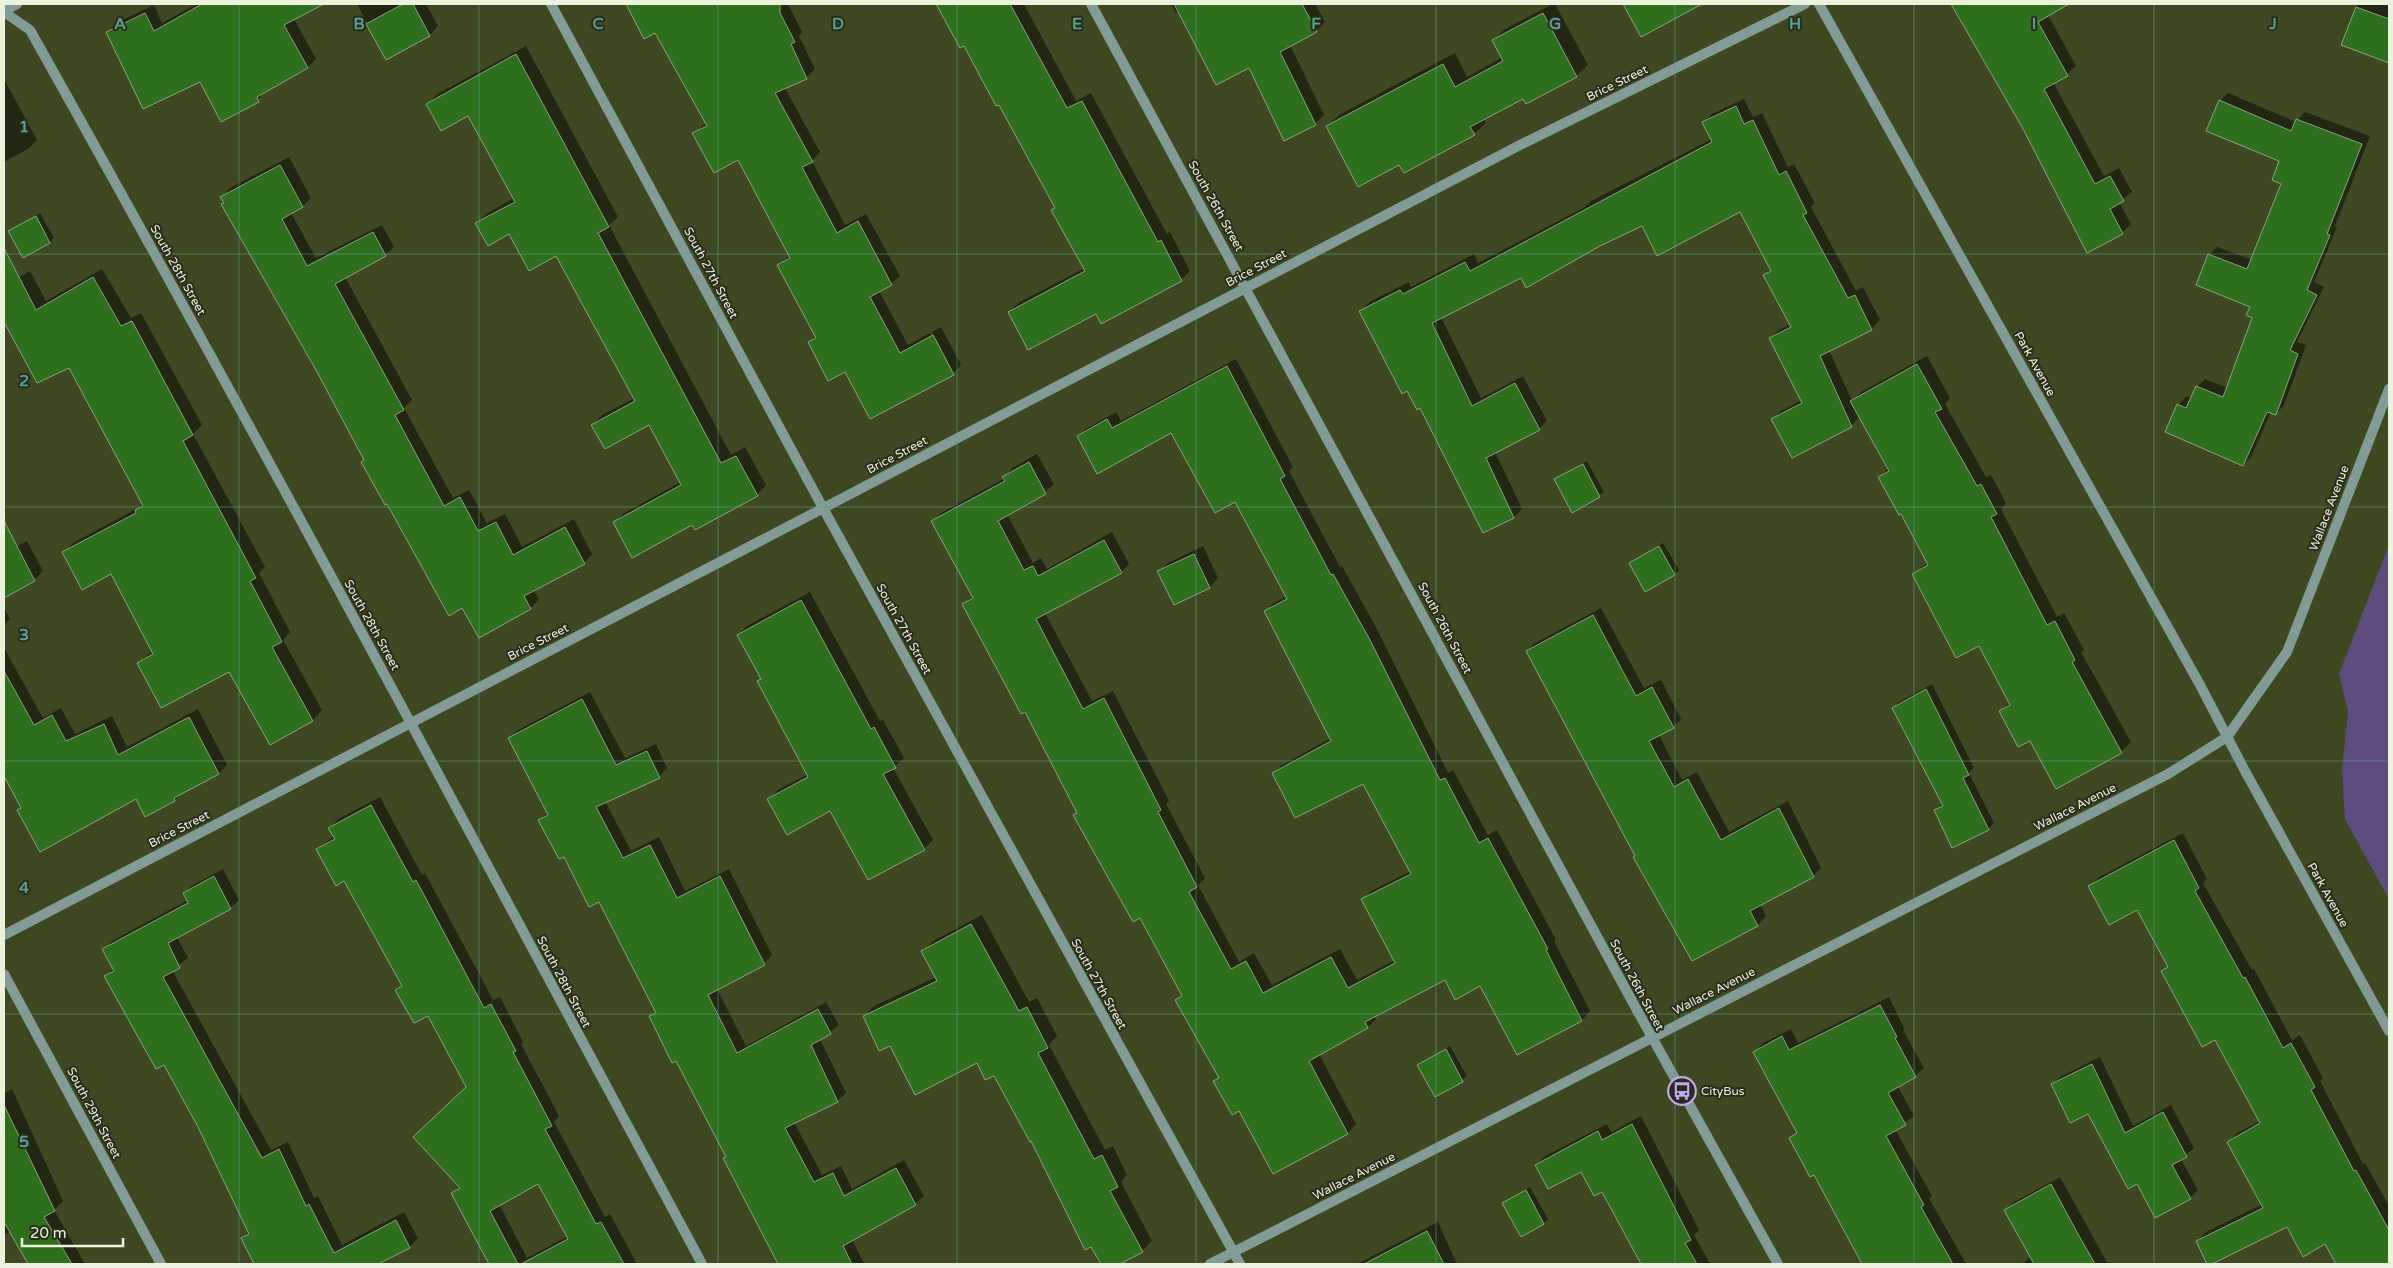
<svg xmlns="http://www.w3.org/2000/svg" width="2393" height="1268" viewBox="0 0 2393 1268" font-family="'Varela Round',sans-serif">
<style>
.green{fill:#5f4c7f}
.shadow{fill:#0007;fill-rule:evenodd}
.building{fill:#2e6f1e;stroke:#88a581}
.lines{fill:none;stroke-linecap:round;stroke-linejoin:round}
.minor{stroke:#839b95;stroke-width:10}
.tertiary{stroke:#839b95;stroke-width:10}
.grid{fill:none;stroke:#5ca294;stroke-width:1;stroke-opacity:0.55}
.labels{text-anchor:middle;stroke-width:4;stroke-linejoin:round;paint-order:stroke}
.street-label{font-size:12px;fill:#ecf3dc;stroke:#282c1b}
.poi-label{font-size:12px;fill:#ecf3dc;stroke:#282c1b;text-anchor:start}
.grid-label{font-size:16px;text-anchor:middle;font-weight:bold;fill:#5ca294;stroke:#282c1b;stroke-width:4;stroke-linejoin:round;paint-order:stroke}
</style>
<rect width="100%" height="100%" fill="#3f4921"/>
<path class="green" d="M2389,545V899L2345,819L2342,769L2348,712L2339,674Z"/>
<path class="shadow" d="M197,4H321L294,19L316,59L308,67L267,90L258,100L221,120L200,80L107,32L116,23L154,5L162,23Z
M357,4H426L438,26L430,35L386,58Z
M627,4H726L737,24L774,4H788L802,32L799,36L815,69L806,78L785,88L820,152L812,161L845,225L866,214L900,276L891,284L879,291L908,345L930,333L951,373H954L932,332L941,327L961,365L953,374L845,370L809,343L816,335L779,265L790,255L739,158L694,134L706,123L655,32L645,37Z
M937,4H1024L1076,101L1091,93L1167,234L1170,232L1190,271L1181,280L1097,312H1009L1018,303L1085,268L1056,208L1000,103L964,44L960,46Z
M1171,4H1253L1255,8L1264,4H1286L1290,12L1306,4H1315L1325,22L1316,31L1290,45L1324,115L1315,124L1285,139L1249,67L1179,11L1176,13Z
M1553,4H1555L1588,65L1576,76L1524,97L1483,118L1486,123L1474,134L1399,163L1327,126L1339,115L1455,53L1467,77L1503,57L1493,40L1505,29Z
M1625,4H1699L1642,35Z
M1965,4H2049L2052,8L2047,13L2076,66L2067,74L2053,82L2104,176L2119,168L2132,192L2119,202L2131,224L2122,233L2023,126L1957,12Z
M2358,4H2389V62L2343,44Z
M526,46L618,217L609,225L731,455L745,447L766,485L757,495L692,523L615,522L624,513L681,482L649,423L593,425L602,415L635,398L557,254L509,233L477,223L486,214L514,198L468,114L428,104L437,94Z
M4,79L37,140L28,149L4,162Z
M2228,93L2296,122L2305,112L2370,136L2335,226L2337,227L2314,282L2324,287L2297,342L2306,345L2284,405L2276,414L2271,412L2251,457L2243,465L2167,432L2179,404L2187,396L2191,398L2197,387L2205,379L2228,388L2254,318L2252,306L2209,255L2217,247L2252,260L2283,183L2281,161L2220,101Z
M1744,99L1753,117L1762,113L1788,167L1794,164L1815,203L1811,207L1856,291L1863,287L1880,320L1871,329L1829,350L1852,401L1861,392L1927,356L1950,398L1945,404L1986,477L1991,475L2006,503L2001,509L2057,617L2064,613L2084,650L2081,652L2131,742L2121,752L2056,787L2031,739L2000,711L2010,702L1979,645L1913,574L1928,562L1902,512L1879,478L1888,468L1860,416L1851,426L1773,419L1781,411L1802,400L1770,338L1779,330L1791,324L1764,275L1771,269L1741,210L1642,224L1521,277L1441,317L1481,398L1523,376L1547,421L1539,429L1495,452L1522,509L1514,517L1484,531L1420,407L1361,311L1369,302L1409,282L1411,287L1474,254L1478,263L1585,207L1591,201L1712,139L1704,123L1712,114Z
M289,157L311,198L303,206L291,213L316,258L382,225L394,247L385,255L345,277L412,400L404,408L453,498L469,490L487,523L505,514L522,547L574,519L592,554L584,563L533,589L539,599L531,608L479,637L462,606L365,460L222,197L230,188Z
M40,213L54,238L50,242L10,231Z
M102,269L131,318L141,313L202,425L193,434L265,567L259,573L290,632L283,640L322,710L313,720L271,743L230,670L138,663L153,651L112,573L64,552L73,543L138,508L143,503L70,366L37,381L4,319V286L30,271L46,301Z
M1236,359L1293,467L1289,471L1340,567L1342,566L1378,631L1448,773L1453,770L1488,835L1497,830L1556,940L1554,941L1590,1011L1582,1020L1518,1053L1481,984L1446,979L1375,1016L1376,1019L1368,1027L1319,1054L1356,1124L1348,1133L1273,1173L1239,1109L1215,1081L1219,1077L1177,1000L1182,994L1140,917L1074,815L1078,812L1026,710L964,604L973,595L933,521L941,513L1005,478L1012,468L1037,454L1054,484L1045,492L1007,514L1033,563L1041,558L1047,569L1112,532L1129,564L1121,572L1045,613L1092,701L1113,691L1169,801L1166,804L1205,878L1198,885L1239,962L1254,953L1272,985L1340,949L1357,980L1395,960L1363,900L1371,891L1411,871L1363,782L1273,773L1282,765L1331,738L1266,611L1274,603L1287,596L1236,501L1171,432L1078,436L1087,428L1116,412L1121,421Z
M1587,461L1604,492L1572,511L1555,479Z
M27,541L43,571L34,580L4,596V553Z
M1663,543L1679,570L1674,574L1631,563Z
M1203,546L1218,578L1210,587L1175,604L1159,571L1168,563Z
M810,592L880,721L883,720L904,758L893,768L933,840L924,849L830,809L769,799L778,790L808,774L758,681L762,678L738,635L747,626Z
M4,608L10,619L4,625Z
M1601,608L1644,688L1661,680L1681,719L1673,727L1659,735L1682,780L1697,772L1729,832L1788,801L1821,868L1813,876L1760,904L1766,916L1758,925L1692,960L1527,651L1535,643Z
M4,648L43,718L61,708L75,734L112,716L127,747L198,709L227,765L219,773L182,793L175,800L136,798L19,810L22,807L4,774Z
M1932,684L1974,768L1969,773L1994,823L1988,829L1935,810L1943,804L1893,708L1899,702Z
M590,692L625,758L656,744L667,768L659,777L605,801L631,851L659,837L685,891L729,869L772,955L764,964L717,989L746,1046L826,1002L839,1025L820,1039L846,1093L837,1101L794,1122L822,1175L841,1166L852,1189L904,1160L924,1196L915,1204L852,1239L864,1264H810L800,1244L724,1159L727,1156L677,1060L651,1016L656,1011L600,900L540,820L548,812L510,738L518,730Z
M380,797L422,875L425,873L493,1000L500,997L523,1042L521,1044L559,1116L554,1122L605,1217L610,1214L637,1264H486L489,1262L452,1193L460,1186L467,1087L428,1014L397,990L403,984L345,880L318,849L334,836L330,828L338,819ZM538,1183L568,1236L527,1258L499,1204Z
M2183,833L2207,879L2203,883L2252,970L2254,969L2292,1040L2300,1035L2323,1078L2320,1081L2363,1164L2365,1163L2389,1206V1264H2337L2326,1243L2287,1225L2209,1264L2197,1241L2206,1232L2263,1204L2229,1142L2237,1133L2260,1121L2216,1038L2163,971L2169,965L2137,908L2090,886L2099,877Z
M223,869L239,900L230,908L177,937L188,958L172,970L271,1150L288,1142L314,1198L318,1196L342,1245L404,1212L418,1238L410,1247L375,1264H256L243,1238L249,1231L199,1127L164,1063L106,976L114,968L104,949L112,941L188,900L184,893L193,885Z
M982,915L1029,1002L1037,998L1057,1036L1049,1045L1105,1150L1113,1146L1127,1175L1121,1182L1152,1241L1142,1251L1117,1264H1102L995,1074L977,1061L890,1045L864,1016L874,1006L936,977L923,952L933,941Z
M1889,997L1904,1028L1903,1030L1924,1068L1915,1076L1898,1087L1914,1116L1895,1129L1932,1196L1929,1198L1966,1264H1861L1862,1263L1815,1173L1791,1138L1798,1131L1755,1052L1763,1043L1791,1029L1798,1043Z
M1450,1046L1467,1076L1435,1096L1418,1065Z
M2100,1057L2133,1126L2171,1105L2194,1148L2181,1159L2198,1190L2190,1198L2137,1182L2089,1113L2052,1084L2060,1077Z
M12,1089L63,1201L54,1210L85,1264H30L11,1231L4,1235V1094Z
M1641,1116L1699,1230L1694,1235L1710,1264H1642L1603,1190L1581,1170L1536,1165L1545,1156L1607,1124L1611,1132Z
M2060,1177L2108,1264H2021L2031,1257L2006,1210L2014,1202Z
M1530,1187L1548,1219L1544,1223L1504,1203Z
M1438,1222L1457,1264H1357Z"/>
<path class="building" d="M202,4H324L284,25L308,68L257,97L259,102L221,122L200,82L143,109L106,32L145,13L154,31Z
M403,4H413L430,36L386,60L366,24Z
M626,4H780V13L795,42L791,44L807,79L775,93L813,162L802,167L837,233L858,221L892,285L870,297L900,353L933,335L954,375L870,419L845,372L828,381L808,342L816,338L777,265L790,258L738,160L714,173L692,133L707,126L655,33L644,39Z
M936,4H1010L1067,108L1082,101L1158,242L1161,240L1182,281L1101,324L1096,314L1028,350L1008,312L1085,271L1051,210L1055,208L999,105L996,106L964,46L960,48Z
M1174,4H1302L1317,32L1280,52L1316,125L1284,141L1249,68L1216,85Z
M1623,4H1702L1641,37Z
M1951,4H2069L2038,22L2068,76L2044,89L2095,184L2110,176L2124,201L2110,209L2123,234L2087,253L2022,127Z
M2356,7L2389,19V63L2341,45Z
M1543,13L1577,77L1526,104L1523,99L1470,127L1475,135L1404,173L1399,165L1358,187L1326,126L1443,64L1455,87L1503,61L1492,40Z
M516,54L609,227L598,233L721,463L736,456L758,496L695,530L692,525L632,558L613,522L681,485L649,425L605,449L591,425L635,401L556,256L529,271L509,234L488,246L475,223L515,202L468,116L441,131L426,104Z
M2219,100L2291,131L2296,119L2362,144L2327,234L2330,235L2307,290L2317,295L2290,350L2298,354L2276,415L2267,412L2243,466L2165,432L2177,404L2186,408L2196,386L2223,397L2252,318L2246,315L2250,307L2196,285L2208,254L2247,269L2281,184L2272,180L2279,161L2206,131Z
M1736,106L1744,124L1753,120L1779,175L1786,171L1807,213L1803,215L1848,298L1855,295L1872,330L1820,356L1852,427L1792,458L1771,419L1802,403L1769,338L1791,327L1763,275L1771,271L1740,212L1657,256L1642,226L1600,246L1526,288L1521,278L1432,323L1472,406L1515,383L1540,430L1486,458L1514,518L1483,533L1420,408L1417,410L1407,391L1402,394L1359,311L1400,290L1403,294L1465,262L1470,271L1712,142L1702,122Z
M280,165L303,207L282,219L307,266L373,232L386,256L335,284L404,410L395,415L444,506L460,497L478,531L496,522L513,555L565,527L585,564L524,596L531,609L479,638L462,608L449,616L387,504L385,505L361,462L364,460L316,370L221,204L224,203L220,197Z
M36,216L50,243L23,258L8,231Z
M4,248L36,310L93,277L121,326L132,321L193,435L183,441L256,578L250,581L282,642L272,647L313,721L270,745L229,672L161,708L137,663L153,654L111,574L82,590L62,552L136,513L135,510L143,506L69,368L37,383L4,322Z
M1917,364L1942,409L1935,412L1977,486L1981,484L1997,514L1991,517L2047,625L2055,621L2075,660L2072,662L2122,753L2056,789L2030,741L2018,747L1999,711L2010,705L1979,646L1956,658L1912,574L1928,565L1901,514L1899,515L1878,477L1889,471L1850,401Z
M1227,366L1285,476L1280,479L1331,575L1333,574L1370,640L1440,780L1445,778L1479,843L1488,838L1548,949L1546,950L1582,1021L1517,1055L1480,986L1455,1000L1445,980L1365,1022L1368,1028L1309,1061L1348,1134L1273,1174L1239,1111L1232,1115L1213,1081L1219,1078L1175,1000L1182,996L1140,918L1133,922L1073,815L1077,813L1025,712L1021,714L962,604L973,598L931,521L1005,481L1002,477L1029,462L1046,494L998,521L1024,570L1033,566L1038,576L1104,540L1122,573L1036,619L1083,709L1104,698L1161,810L1158,812L1197,887L1189,892L1231,969L1246,961L1263,993L1331,957L1348,988L1395,963L1361,899L1411,874L1363,784L1295,818L1272,773L1331,741L1264,611L1287,599L1235,502L1215,513L1171,433L1097,474L1077,436L1107,419L1112,428Z
M1583,464L1600,497L1572,513L1554,479Z
M4,521L35,581L4,598Z
M1659,546L1675,575L1645,592L1629,563Z
M1194,554L1210,588L1174,605L1157,571Z
M801,600L871,729L874,727L896,768L883,774L925,850L868,880L830,811L787,835L767,799L808,777L757,681L761,679L737,635Z
M1593,615L1636,696L1652,687L1674,728L1649,741L1674,787L1688,779L1721,840L1779,808L1814,877L1750,911L1758,926L1692,961L1633,857L1635,856L1526,651Z
M4,671L34,725L52,715L66,741L104,724L118,755L189,717L219,774L174,798L175,801L145,817L136,799L40,852L17,810L21,808L4,776Z
M1926,689L1969,775L1963,778L1989,830L1952,848L1934,810L1943,806L1892,708Z
M582,699L616,765L647,751L660,778L596,807L623,858L650,845L677,898L720,876L765,965L708,995L737,1053L818,1009L831,1034L811,1045L838,1102L785,1128L814,1182L833,1173L844,1196L896,1168L916,1205L843,1246L852,1264H778L723,1158L726,1157L676,1061L672,1063L649,1016L656,1013L599,902L589,907L564,857L559,859L538,820L548,815L508,738Z
M371,805L413,882L416,880L484,1008L491,1004L516,1051L513,1052L552,1126L545,1129L596,1224L601,1222L624,1264H521L568,1239L538,1184L490,1211L518,1264H489L451,1193L460,1188L413,1137L466,1087L428,1016L414,1023L395,990L402,986L344,881L336,886L316,849L335,839L328,828Z
M2174,840L2199,888L2195,891L2243,978L2245,977L2283,1048L2291,1043L2315,1087L2311,1090L2354,1171L2356,1170L2389,1230V1264H2336L2325,1244L2303,1257L2287,1227L2212,1264H2207L2196,1241L2263,1208L2227,1142L2260,1123L2215,1040L2202,1047L2161,971L2168,967L2137,910L2109,925L2088,886Z
M214,876L231,909L168,943L180,968L163,977L262,1158L279,1149L306,1206L309,1204L334,1253L396,1220L410,1248L378,1264H254L241,1238L249,1234L198,1127L164,1065L156,1069L104,976L114,971L102,949L188,903L183,893Z
M971,924L1019,1011L1027,1007L1048,1048L1038,1053L1094,1159L1102,1155L1118,1187L1110,1191L1143,1252L1120,1264H1101L1091,1247L1085,1250L1031,1141L1030,1142L994,1076L985,1080L977,1063L915,1095L890,1046L879,1051L863,1016L937,981L921,951Z
M1880,1005L1897,1037L1895,1038L1916,1077L1888,1093L1906,1125L1886,1136L1924,1205L1921,1207L1953,1264H1862L1814,1175L1810,1177L1789,1138L1797,1133L1753,1052L1782,1036L1789,1050Z
M1446,1049L1463,1082L1435,1097L1417,1065Z
M2092,1064L2125,1133L2163,1112L2187,1157L2172,1165L2191,1199L2155,1218L2137,1184L2128,1189L2088,1114L2070,1123L2051,1084Z
M4,1105L55,1211L44,1217L72,1264H28L4,1222Z
M1632,1124L1691,1240L1685,1243L1697,1264H1641L1602,1192L1594,1196L1581,1172L1548,1189L1535,1165L1598,1131L1602,1140Z
M2051,1184L2078,1234L2095,1264H2034L2004,1210Z
M1526,1190L1544,1224L1521,1237L1502,1203Z
M1427,1231L1444,1264H1364Z"/>
<g class="lines">
<path class="minor" d="M551,4L823,508L1240,1264
M1091,4L1638,1012L1778,1264
M1819,4L2199,683L2245,771L2389,1031
M4,12L30,30C259,438 480,851 702,1264
M4,935L1524,143L1805,4
M4,974L161,1264
M1210,1264L2168,774L2227,737L2287,652L2389,389"/>
<path class="tertiary" d="M4,11L17,4"/>
</g>
<path class="grid" d="M239,4V1264M479,4V1264M718,4V1264M957,4V1264M1196,4V1264M1436,4V1264M1675,4V1264M1914,4V1264M2154,4V1264M4,254H2389M4,507H2389M4,761H2389M4,1014H2389"/>
<defs>
<symbol id="bus-ring" viewBox="-11 -11 22 22"><circle r="9.5" fill="#282c1b" stroke="#c2a8f2" stroke-width="1.5"/><path d="M-5-6H5V4H4V6H2V4H-2V6H-4V4H-5ZM-3.5-4V0h7V-4ZM-3.5 1.2v1.5H-2V1.2ZM2 1.2v1.5H3.5V1.2Z" fill="#c2a8f2"/></symbol>
</defs>
<g fill-rule="evenodd">
<use href="#bus-ring" x="1666" y="1075" width="32" height="32"/>
</g>
<g class="labels">
<g class="street-label">
<text transform="translate(1617 83) rotate(-26)" y="4">Brice Street</text>
<text transform="translate(1216 206) rotate(61)" y="4">South 26th Street</text>
<text transform="translate(1256 268) rotate(-28)" y="4">Brice Street</text>
<text transform="translate(178 270) rotate(61)" y="4">South 28th Street</text>
<text transform="translate(711 273) rotate(62)" y="4">South 27th Street</text>
<text transform="translate(2035 364) rotate(61)" y="4">Park Avenue</text>
<text transform="translate(897 455) rotate(-28)" y="4">Brice Street</text>
<text transform="translate(2329 508) rotate(-69)" y="4">Wallace Avenue</text>
<text transform="translate(372 625) rotate(61)" y="4">South 28th Street</text>
<text transform="translate(1445 628) rotate(62)" y="4">South 26th Street</text>
<text transform="translate(904 629) rotate(61)" y="4">South 27th Street</text>
<text transform="translate(538 642) rotate(-27)" y="4">Brice Street</text>
<text transform="translate(2075 807) rotate(-27)" y="4">Wallace Avenue</text>
<text transform="translate(179 829) rotate(-27)" y="4">Brice Street</text>
<text transform="translate(2328 895) rotate(61)" y="4">Park Avenue</text>
<text transform="translate(564 982) rotate(62)" y="4">South 28th Street</text>
<text transform="translate(1099 984) rotate(61)" y="4">South 27th Street</text>
<text transform="translate(1637 985) rotate(62)" y="4">South 26th Street</text>
<text transform="translate(1714 991) rotate(-27)" y="4">Wallace Avenue</text>
<text transform="translate(94 1113) rotate(62)" y="4">South 29th Street</text>
<text transform="translate(1354 1176) rotate(-27)" y="4">Wallace Avenue</text>
</g>
<g class="poi-label">
<text x="1701" y="1095">CityBus</text>
</g>
</g>
<g class="grid-label">
<text x="120" y="29">A</text>
<text x="359" y="29">B</text>
<text x="598" y="29">C</text>
<text x="838" y="29">D</text>
<text x="1077" y="29">E</text>
<text x="1316" y="29">F</text>
<text x="1555" y="29">G</text>
<text x="1795" y="29">H</text>
<text x="2034" y="29">I</text>
<text x="2273" y="29">J</text>
<text x="24" y="132">1</text>
<text x="24" y="386">2</text>
<text x="24" y="640">3</text>
<text x="24" y="893">4</text>
<text x="24" y="1147">5</text>
</g>
<rect width="2393" height="1268" fill="none" stroke="#ecf3dc" stroke-width="10"/>
<path d="M22 1238v8h101v-8" fill="none" stroke="#ecf3dc" stroke-width="2.5"/>
<text x="30" y="1238" font-size="15" fill="#ecf3dc" stroke="#282c1b" stroke-width="4" paint-order="stroke">20 m</text>
</svg>
